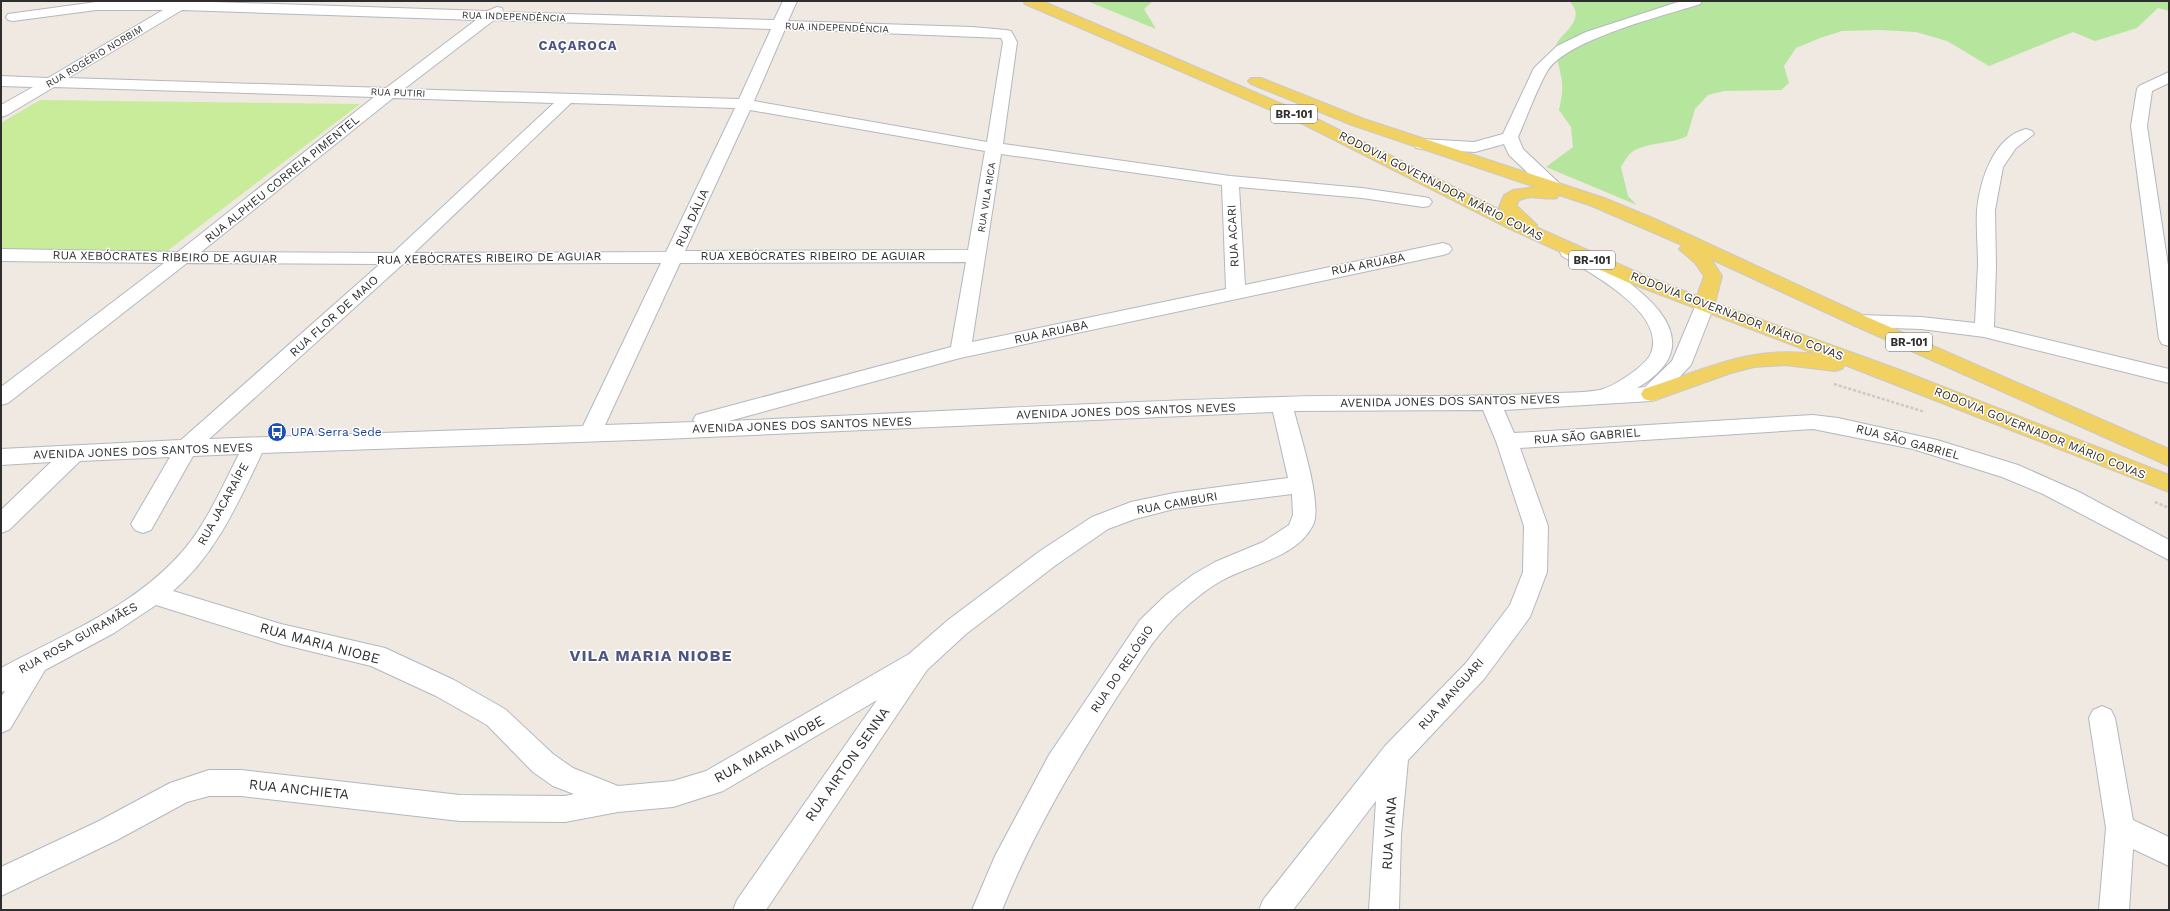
<svg xmlns="http://www.w3.org/2000/svg" width="2170" height="911" viewBox="0 0 2170 911" font-family="'Work Sans',sans-serif">
<style>
.green{fill:#b6e59e}
.pitch{fill:#c9ec9a}
.lines{fill:none;stroke-linecap:round;stroke-linejoin:round}
.minor-casing{stroke:#b4b7c1;stroke-width:2}
.major-casing{stroke:#c9c9c9;stroke-width:2}
.path{stroke:#c9c9c9;stroke-width:2.5;stroke-dasharray:3 2;stroke-linecap:butt}
.minor{fill:#fff;fill-rule:evenodd}
.major{fill:#f2d163;fill-rule:evenodd}
.labels{text-anchor:middle;stroke-width:3;stroke-linejoin:round;paint-order:stroke}
.far-street-label{font-size:10px;fill:#2e2e2e;stroke:#fff}
.shield{fill:#fff;stroke:#6d6d6d;stroke-width:1}
.shield-label{font-size:11px;font-weight:bold;fill:#2e2e2e}
.street-label{font-size:12px;fill:#2e2e2e;stroke:#fff}
.transit-label{font-size:12px;fill:#164399;stroke:#fff;text-anchor:start}
.far-district-label{font-size:13px;font-weight:bold;letter-spacing:1px;fill:#4d5680;stroke:#fff}
.near-street-label{font-size:14px;fill:#2e2e2e;stroke:#fff}
.district-label{font-size:16px;font-weight:bold;letter-spacing:1px;fill:#4d5680;stroke:#fff}
</style>
<rect width="100%" height="100%" fill="#efe9e1"/>
<path class="green" d="M1087,1H1153L1144,9L1156,29Z
M1569,1H2169V11L2158,8L2137,28L2095,41L2073,32L1989,66L1947,41L1916,32L1880,30L1842,31L1820,38L1796,48L1784,66L1789,83L1781,90L1724,91L1708,95L1695,109L1687,136C1670,145 1649,141 1632,152C1628,155 1624,162 1621,167L1628,196L1637,205L1546,167L1573,147L1571,127L1559,110C1561,100 1563,92 1562,82C1561,71 1555,57 1556,46C1558,35 1589,20 1569,1Z"/>
<path class="pitch" d="M40,100L360,104L166,252L1,249V123Z"/>
<g class="lines">
<defs>
<path id="minor" d="M182,1L487,11L497,7L502,8L503,12L774,20L783,1H797L788,21L972,27L1006,30L1011,31L1017,42L1003,144L1230,176L1362,188L1423,197L1429,198L1432,202L1429,206L1423,207L1362,198L1239,187L1245,285L1443,243L1449,245L1452,249L1449,253L1443,255L960,358L729,421C913,413 1097,402 1281,397C1364,394 1447,398 1530,394C1552,392 1578,394 1600,390C1613,387 1646,366 1651,353C1667,313 1589,272 1562,256L1560,252L1562,248L1569,246L1576,248C1624,277 1726,336 1637,388L1645,387L1672,361L1697,302L1704,300L1711,302L1714,306L1691,365L1658,399L1651,401L1504,410L1514,433L1813,415L1838,418L1937,440L2018,465L2079,492L2169,540V560L2043,494L2002,477L1913,449L1813,429L1520,448L1548,526L1547,572L1530,617L1484,679L1408,760L1401,834L1399,910H1369L1376,801L1293,910H1259L1263,900L1385,746L1466,663L1510,605L1523,572L1524,526L1496,441L1483,410L1294,411C1300,435 1323,505 1313,525C1297,558 1250,564 1221,581C1205,590 1190,603 1176,616C1152,639 1136,669 1117,697C1073,766 1033,833 1002,910H972L995,856L1049,755L1140,620L1166,595L1194,574L1215,562L1263,542L1289,525L1293,515L1292,494L1174,509L1135,519L1108,529L1056,565L966,634L927,670L766,910H733L737,900L877,700L723,791L673,807L618,812L565,822L460,821L241,796H209L187,802L117,840L1,896V867L97,822L170,783L209,770H241L460,795L565,796L574,794L553,786L533,772L487,725L436,696L371,666L281,644L156,605L114,633L45,670L10,729L1,733V697L5,691L1,692V668C66,633 139,605 187,546C209,518 223,485 239,454L193,456L151,530L143,533L135,530L131,524L170,457L80,461L9,530L1,533V510L51,462L1,465V449L181,440L380,264L187,263L8,403L1,405V387L164,263L1,261V249L178,252L374,97L54,87L7,115L1,117V105L33,87L1,86V76L48,78L163,10H96L13,21L8,20L6,17L8,14L96,2ZM182,10L476,20L386,88L68,78ZM494,20L771,29L739,99L404,89ZM785,29L1001,38L1003,42L987,142L754,101ZM393,98L554,103L393,253L201,252ZM571,103L735,108L666,252L414,253ZM750,110L985,151L968,250L685,251ZM1001,154L1222,185L1226,289L972,342ZM966,262L951,347L696,415L693,420L695,422L605,425L680,263ZM611,263H661L583,426L209,439L403,264ZM1273,412L1288,478L1174,493L1131,502L1092,517L1040,551L948,620L909,654L706,771L673,781L618,786L573,768L553,754L505,709L454,680L385,648L281,624L173,591C216,554 238,503 262,453L663,439Z
M1681,1H1702L1700,4C1663,16 1569,39 1548,70C1537,88 1527,117 1518,137L1523,149L1559,183L1562,187L1559,191L1553,192L1547,191L1509,155L1504,144L1475,152L1422,149L1416,148L1414,144L1416,140L1422,139L1474,142L1503,134L1534,68L1557,46L1586,32Z
M2169,72V83L2152,91L2147,126L2169,272V346L2162,344L2159,339L2131,126L2137,89L2139,86Z
M2026,129L2032,131L2034,134L2016,148L2003,167L1995,210L1996,266L1994,327L2169,369V383L1984,337L1921,329L1860,327L1853,325L1850,321L1853,317L1860,315L1921,317L1975,323C1976,304 1977,285 1978,265C1978,247 1976,228 1977,210C1980,181 1993,137 2026,129Z
M2102,706L2111,710L2115,718L2133,820L2169,837V866L2133,849L2129,910H2099L2106,828L2089,718L2093,710Z"/>
<path id="major" d="M1023,1H1042L1317,119L1502,211L1499,207L1504,195L1513,190L1535,187L1352,125L1251,84L1248,81L1251,78H1261L1364,119L1604,198L1655,219L1867,317L2169,449V466L1853,325L1711,259L1722,276L1715,303L1900,370L2169,475V492L1845,365L1842,369L1835,371L1785,365L1754,367L1731,373L1658,399L1651,401L1644,399L1641,394L1644,389C1705,370 1749,345 1816,354L1627,282L1510,229L1305,125L1025,4ZM1559,195L1592,206L1682,245L1679,249L1695,263L1704,276L1697,296L1641,274L1536,227L1537,225L1517,206L1518,201C1531,193 1544,201 1557,198Z"/>
</defs>
<use href="#minor" class="minor-casing"/>
<use href="#major" class="major-casing"/>
<path class="path" d="M1834,384L1925,412
M2155,502L2169,508"/>
<use href="#minor" class="minor"/>
<use href="#major" class="major"/>
</g>
<defs>
<symbol id="bus-disc" viewBox="-11 -11 22 22"><circle r="9.5" fill="#1a4fb4" stroke="#fff"/><path d="M-5-6H5V4H4V6H2V4H-2V6H-4V4H-5ZM-3.5-4V0h7V-4ZM-3.5 1.2v1.5H-2V1.2ZM2 1.2v1.5H3.5V1.2Z" fill="#fff"/></symbol>
</defs>
<g fill-rule="evenodd">
<use href="#bus-disc" x="266" y="421" width="22" height="22"/>
</g>
<g class="labels">
<g class="far-street-label">
<text transform="translate(514 16) rotate(2)" y="4">RUA INDEPENDÊNCIA</text>
<text transform="translate(837 27) rotate(2)" y="4">RUA INDEPENDÊNCIA</text>
<text transform="translate(94 56) rotate(-31)" y="4">RUA ROGÉRIO NORBIM</text>
<text transform="translate(398 92) rotate(2)" y="4">RUA PUTIRI</text>
<text transform="translate(986 197) rotate(-81)" y="4">RUA VILA RICA</text>
</g>
<g class="shield">
<rect x="1271" y="105" width="46" height="18" rx="3"/>
<rect x="1569" y="251" width="46" height="18" rx="3"/>
<rect x="1886" y="333" width="46" height="18" rx="3"/>
</g>
<g class="shield-label">
<text x="1294" y="118">BR-101</text>
<text x="1592" y="264">BR-101</text>
<text x="1909" y="346">BR-101</text>
</g>
<g class="street-label">
<text transform="translate(282 179) rotate(-39)" y="4">RUA ALPHEU CORREIA PIMENTEL</text>
<text transform="translate(1441 186) rotate(27)" y="4">RODOVIA GOVERNADOR MÁRIO COVAS</text>
<text transform="translate(692 218) rotate(-65)" y="4">RUA DÁLIA</text>
<text transform="translate(1233 236) rotate(-93)" y="4">RUA ACARI</text>
<text x="813" y="260">RUA XEBÓCRATES RIBEIRO DE AGUIAR</text>
<text transform="translate(165 257) rotate(1)" y="4">RUA XEBÓCRATES RIBEIRO DE AGUIAR</text>
<text transform="translate(489 258) rotate(-1)" y="4">RUA XEBÓCRATES RIBEIRO DE AGUIAR</text>
<text transform="translate(1368 264) rotate(-11)" y="4">RUA ARUABA</text>
<text transform="translate(334 316) rotate(-42)" y="4">RUA FLOR DE MAIO</text>
<text transform="translate(1737 316) rotate(21)" y="4">RODOVIA GOVERNADOR MÁRIO COVAS</text>
<text transform="translate(1051 332) rotate(-12)" y="4">RUA ARUABA</text>
<text transform="translate(1450 401) rotate(-1)" y="4">AVENIDA JONES DOS SANTOS NEVES</text>
<text transform="translate(1126 411) rotate(-2)" y="4">AVENIDA JONES DOS SANTOS NEVES</text>
<text transform="translate(802 425) rotate(-2)" y="4">AVENIDA JONES DOS SANTOS NEVES</text>
<text transform="translate(2040 433) rotate(22)" y="4">RODOVIA GOVERNADOR MÁRIO COVAS</text>
<text transform="translate(1587 436) rotate(-4)" y="4">RUA SÃO GABRIEL</text>
<text transform="translate(1908 442) rotate(15)" y="4">RUA SÃO GABRIEL</text>
<text transform="translate(143 451) rotate(-2)" y="4">AVENIDA JONES DOS SANTOS NEVES</text>
<text transform="translate(1177 503) rotate(-10)" y="4">RUA CAMBURI</text>
<text transform="translate(223 504) rotate(-61)" y="4">RUA JACARAÍPE</text>
<text transform="translate(78 638) rotate(-29)" y="4">RUA ROSA GUIRAMÃES</text>
<text transform="translate(1122 669) rotate(-56)" y="4">RUA DO RELÓGIO</text>
<text transform="translate(1451 694) rotate(-48)" y="4">RUA MANGUARI</text>
</g>
<g class="transit-label">
<text x="291" y="436">UPA Serra Sede</text>
</g>
<g class="far-district-label">
<text x="578" y="50">CAÇAROCA</text>
</g>
<g class="near-street-label">
<text transform="translate(320 643) rotate(15)" y="5">RUA MARIA NIOBE</text>
<text transform="translate(769 749) rotate(-29)" y="5">RUA MARIA NIOBE</text>
<text transform="translate(847 764) rotate(-55)" y="5">RUA AIRTON SENNA</text>
<text transform="translate(299 789) rotate(6)" y="5">RUA ANCHIETA</text>
<text transform="translate(1389 833) rotate(-86)" y="5">RUA VIANA</text>
</g>
<g class="district-label">
<text x="651" y="661">VILA MARIA NIOBE</text>
</g>
</g>
<rect width="2170" height="911" fill="none" stroke="#2e2e2e" stroke-width="4"/>
</svg>
